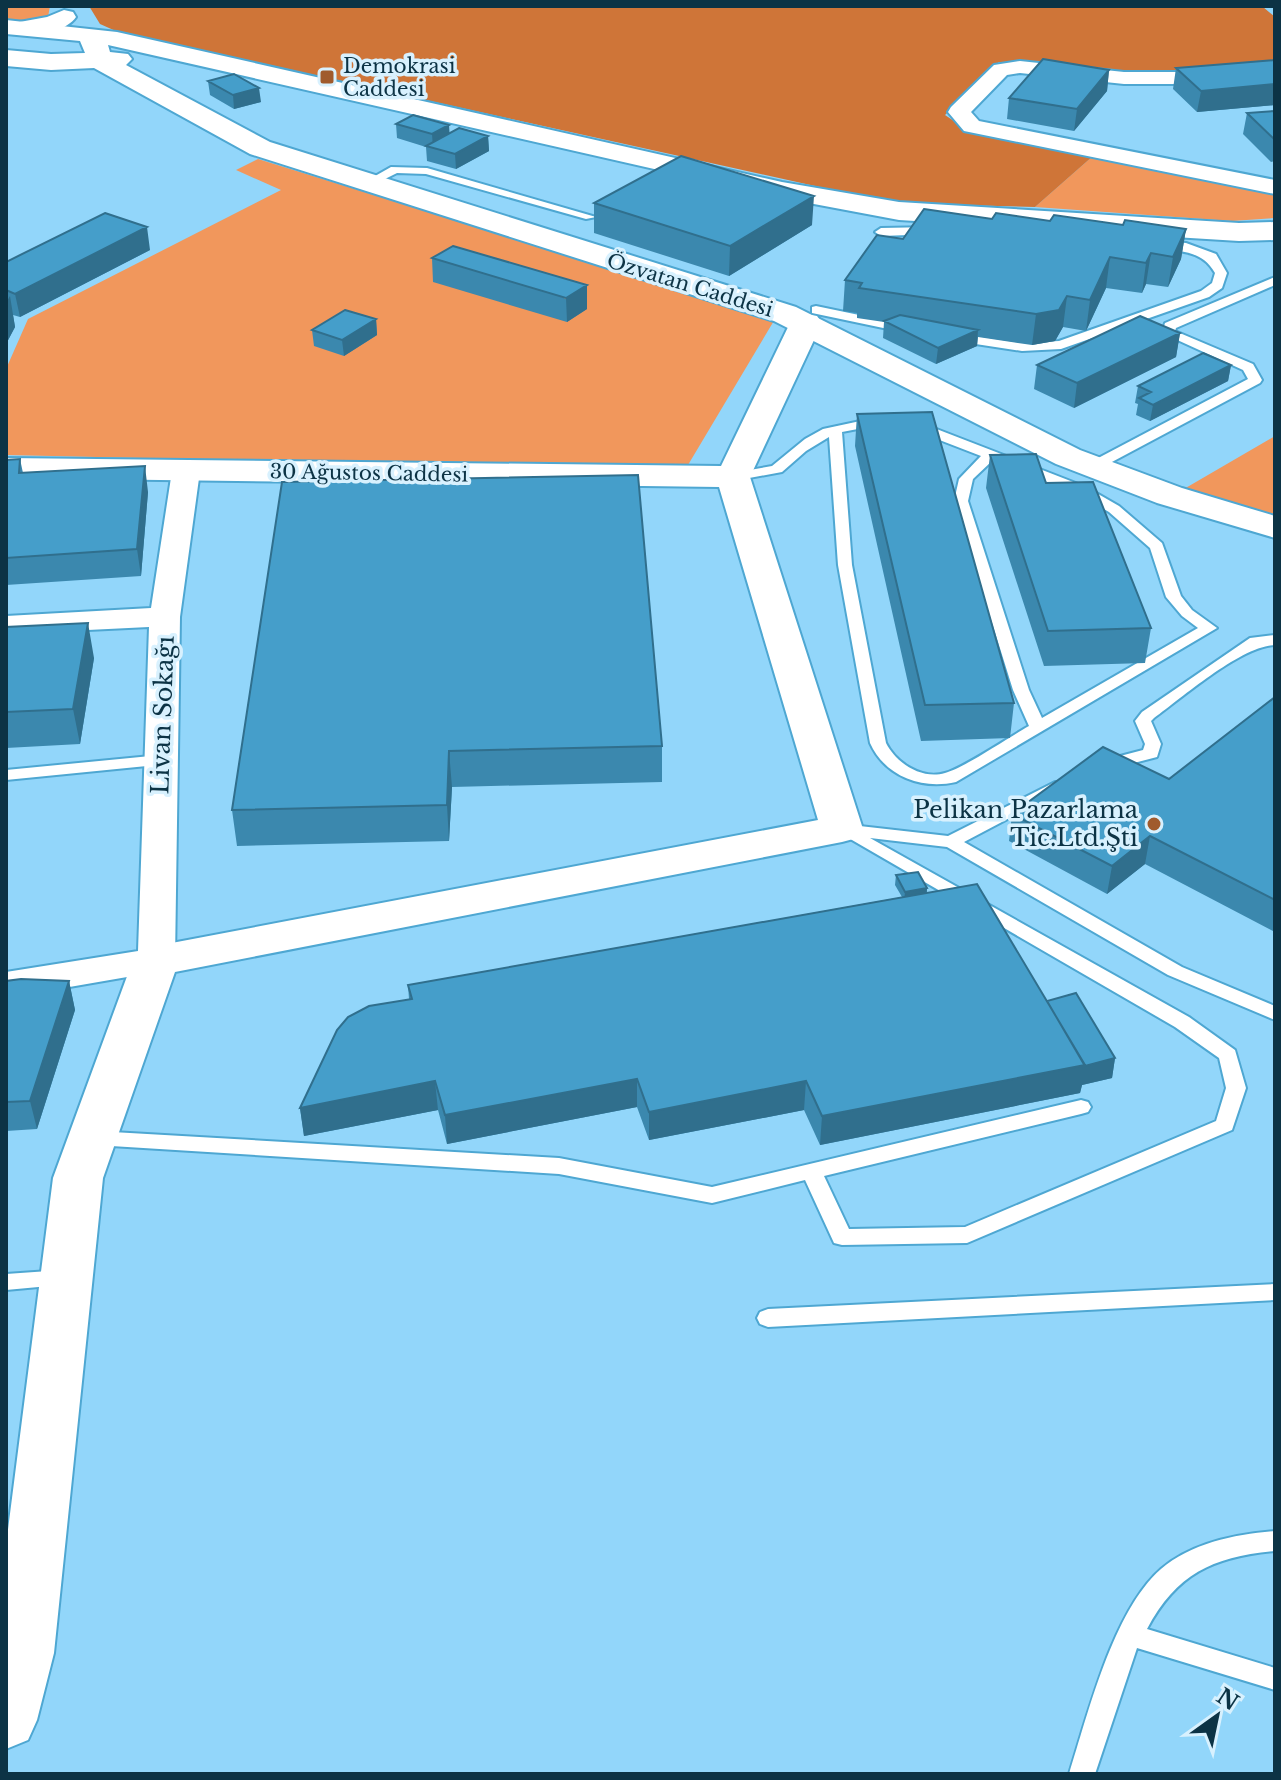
<svg xmlns="http://www.w3.org/2000/svg" width="1281" height="1780" viewBox="0 0 1281 1780" font-family="'Libre Baskerville',serif">
<style>
.green{fill:#f1975c}
.forest{fill:#cf7538}
.lines{fill:none;stroke-linecap:round;stroke-linejoin:round}
.lane-casing{stroke:#4ea7d2;stroke-width:4}
.street-casing{stroke:#4ea7d2;stroke-width:4}
.secondary-casing{stroke:#4ea7d2;stroke-width:4}
.primary-casing{stroke:#4ea7d2;stroke-width:4}
.lane{fill:#fff;fill-rule:evenodd}
.street{fill:#fff;fill-rule:evenodd}
.secondary{fill:#fff;fill-rule:evenodd}
.primary{fill:#fff;fill-rule:evenodd}
.wall{fill:#3b88ae}
.shaded-wall{fill:#306f8d}
.building{fill:#459eca;stroke:#306f8d;stroke-width:2}
.poi-dot{fill:#a05b2d;stroke:#d8f1fe;stroke-width:3}
.labels{text-anchor:middle;stroke-width:7;stroke-linejoin:round;paint-order:stroke}
.far-poi-label{font-size:20px;fill:#0c3345;stroke:#d8f1fe;text-anchor:start}
.far-street-label{font-size:20px;fill:#0c3345;stroke:#d8f1fe}
.street-label{font-size:24px;fill:#0c3345;stroke:#d8f1fe}
.poi-label{font-size:24px;fill:#0c3345;stroke:#d8f1fe;text-anchor:end}
</style>
<rect width="100%" height="100%" fill="#92d6fa"/>
<path class="green" d="M6,6H50L48,17L33,21H6Z
M1093,156L1275,194V218L1232,221L1035,207Z
M258,159L775,319L685,470L6,455V369L28,319L281,190L236,170Z
M1275,436V518L1177,493Z"/>
<path class="forest" d="M89,6H1256L1263,7L1275,17V67L1197,73L1122,74L999,62L945,115L966,129L1093,156L1035,207L918,204L860,196L118,32L100,24Z"/>
<g class="lines">
<defs>
<path id="lane" d="M391,167L427,168L596,217L586,219L426,174L397,173L371,186L361,184Z
M932,227L938,231L936,234L881,236L875,232L881,228Z
M1162,241L1186,243L1216,254L1227,273L1222,288L1209,297L1061,349L1022,351L956,341L950,337L956,333L1022,343L1059,341L1201,291L1212,283L1215,273C1202,250 1181,252 1158,248L1156,245Z
M1275,277V285L1176,328L1175,331L1253,364L1262,380L1260,383L1095,471H1085V465L1248,379L1243,370L1162,333L1165,323Z
M816,306L907,325L913,329L907,333L812,313V307Z
M879,417L886,421L884,424L842,432L852,565L886,743C896,763 922,780 945,773C964,768 1009,737 1029,726L1013,690L954,501L959,479L981,456L911,429V423H921L1086,487L1119,506L1162,543L1181,596L1192,610L1217,628L956,782C921,790 885,776 870,743L838,565L829,437L806,451L782,472L733,481L726,477L733,473L772,466L805,439L823,429ZM992,461L1076,493L1109,512L1150,548L1166,597L1182,616L1198,628L1042,718L1029,690L968,501L973,479Z
M1275,635V645C1241,646 1183,697 1154,718L1151,721L1161,744L1157,757L1107,770L1101,769L1099,765L1101,761L1143,750L1145,744L1135,721L1142,712L1250,638Z
M161,755L169,760L167,764L6,780V770Z
M1055,782L1061,783L1064,787L1061,791L964,842L1182,967L1275,1006V1020L1168,975L947,847L870,838L1189,1017L1235,1050L1246,1088L1232,1130L967,1243L842,1245L834,1243L805,1180L712,1203L559,1174L95,1145L88,1143L85,1138L88,1133L95,1131L559,1158L712,1187L1081,1100L1088,1102L1091,1107L1088,1112L1081,1114L824,1176L849,1229L965,1227L1216,1121L1226,1088L1219,1058L1175,1027L833,829L842,824L948,836Z
M63,1270L71,1272L74,1278L71,1284L6,1290V1274Z
M1275,1284V1300L768,1327L760,1324L757,1318L760,1312L768,1309Z
M1275,1531V1551C1213,1557 1177,1573 1147,1629L1275,1668V1690L1137,1648L1095,1774H1069C1088,1714 1113,1611 1161,1569C1191,1543 1236,1534 1275,1531Z"/>
<path id="street" d="M1020,61L1124,72H1194L1275,65V77L1194,84H1124L1020,73L1007,75L971,112L979,121L1275,180V194L964,131L948,112L951,107L994,65Z
M186,463L196,465L200,471L180,617L175,960L169,969L156,972L6,998V972L138,951L149,627L6,634V616L151,608L172,471L176,465Z"/>
<path id="secondary" d="M64,10L73,12L76,17C65,33 32,38 14,33L11,28L14,23L47,17Z
M806,314L817,316L822,323L750,477L863,829L857,838L842,842L175,972L103,1178L54,1653L37,1720L28,1740L6,1749V1545L53,1178L133,960L140,949L818,820L719,487L6,478V458L721,466L790,323L795,316Z"/>
<path id="primary" d="M6,20L117,32L782,182L899,202L1239,223L1275,222V240L1239,241L899,220L782,198L108,45L110,52L128,54L132,59L126,65L270,142L796,307L1080,450L1182,488L1275,516V538L1157,503L1056,464L774,321L250,154L94,68L51,70L6,66V50L51,54L85,53L80,41L6,34Z"/>
</defs>
<use href="#lane" class="lane-casing"/>
<use href="#street" class="street-casing"/>
<use href="#secondary" class="secondary-casing"/>
<use href="#primary" class="primary-casing"/>
<use href="#lane" class="lane"/>
<use href="#street" class="street"/>
<use href="#secondary" class="secondary"/>
<use href="#primary" class="primary"/>
</g>
<path class="wall" d="M1275,60V105L1197,112L1173,89L1176,68Z
M1109,70L1107,91L1074,131L1007,119L1009,98Z
M208,81L261,102L234,109L210,95Z
M1275,111V161L1271,162L1243,134L1247,113Z
M396,124L449,125V134L488,136L489,151L456,169L427,161L426,147L397,138Z
M594,203L812,225L729,276L594,233Z
M992,219L1050,221L1186,229L1181,259L1168,287L1146,284L1142,293L1106,288L1086,331L1063,327L1055,341L1032,345L978,337L977,346L936,364L883,338L884,322L857,318V313L843,311L845,280L903,239Z
M453,246L587,309L567,322L433,282L432,258Z
M150,250L20,317L13,315L15,327L6,344V262Z
M376,319L377,335L344,356L314,346L312,330Z
M1180,333L1176,357L1074,408L1034,389L1037,365Z
M1231,365L1228,381L1150,421L1136,415L1138,404L1135,403L1138,386Z
M857,414L1014,703L1010,738L921,741L855,446Z
M990,455L1151,628L1145,663L1044,666L986,488Z
M20,459L23,473L148,492L141,576L6,585V460Z
M638,475L662,746V782L452,787L449,841L237,846L232,810Z
M6,627L94,658L80,744L6,748Z
M1275,697V932L1145,864L1107,894L1009,841L1012,814L1169,779Z
M896,875L927,888V893L1047,1001L1115,1058L1112,1078L1082,1085L1080,1093L820,1145L804,1110L649,1140L637,1107L447,1144L438,1110L304,1136L300,1108L409,999L408,985L902,897L895,885Z
M6,981H69L75,1010L37,1129L6,1131Z"/>
<path class="shaded-wall" d="M1109,70L1107,91L1074,131L1077,109Z
M1275,84V105L1197,112L1201,91Z
M259,88L261,102L234,109L233,95Z
M449,125L450,140L433,148L432,134Z
M488,136L489,151L456,169L455,154Z
M814,196L812,225L729,276L730,246Z
M147,227L150,250L20,317L15,294Z
M1186,229L1181,259L1168,287L1173,257Z
M1151,253L1146,284L1142,293L1146,263Z
M1110,257L1106,288L1086,331L1090,300Z
M587,285V309L567,322L566,298Z
M10,296L15,327L6,344V303Z
M1067,296L1063,327L1055,341L1032,345L1036,314Z
M376,319L377,335L344,356L342,340Z
M978,330L977,346L936,364L938,348Z
M1180,333L1176,357L1074,408L1077,383Z
M1231,365L1228,381L1150,421L1153,405Z
M145,466L148,492L141,576L137,549Z
M88,623L94,658L80,744L73,709Z
M449,751L452,787L449,841L447,805Z
M1150,836L1145,864L1107,894L1112,866Z
M927,888L926,897L904,902L905,892Z
M69,981L75,1010L37,1129L30,1101Z
M1115,1058L1112,1078L1082,1085L1080,1093L820,1145L822,1116Z
M637,1079V1107L447,1144L445,1115Z
M435,1081L438,1110L304,1136L300,1108Z
M806,1081L804,1110L649,1140V1112Z"/>
<path class="building" d="M1043,59L1109,70L1077,109L1009,98Z
M1275,60V84L1201,91L1176,68Z
M234,74L259,88L233,95L208,81Z
M1275,111V140L1247,113Z
M413,115L449,125L432,134L396,124Z
M459,128L488,136L455,154L426,146Z
M681,156L814,196L730,246L594,203Z
M924,209L992,219L996,213L1050,221L1054,215L1123,225L1125,220L1186,229L1173,257L1151,253L1146,263L1110,257L1090,300L1067,296L1059,310L1036,314L859,288L862,283L845,280L877,235L903,239Z
M105,213L147,227L15,294L6,290V262Z
M453,246L587,285L566,298L432,258Z
M345,310L376,319L342,340L312,330Z
M900,315L978,330L938,348L884,321Z
M1140,316L1180,333L1077,383L1037,365Z
M1203,353L1231,365L1153,405L1139,398L1151,392L1138,386Z
M932,412L1014,703L925,705L857,414Z
M1036,454L1046,483L1093,482L1151,628L1048,631L990,455Z
M20,459L19,473L145,466L137,549L6,558V460Z
M638,475L662,746L449,751L447,805L232,810L282,482Z
M88,623L73,709L6,712V627Z
M1275,697V900L1150,836L1112,866L1012,814L1103,747L1169,779Z
M918,872L927,888L905,892L896,875Z
M977,884L1085,1065L822,1116L806,1081L649,1112L637,1079L445,1115L435,1081L300,1108L337,1030L348,1017L369,1006L412,999L408,985Z
M21,979L69,981L30,1101L6,1102V981Z
M1076,993L1115,1058L1085,1066L1047,1001Z"/>
<g class="poi-dot">
<rect x="319" y="69" width="16" height="16" rx="4"/>
<circle cx="1154" cy="824" r="8"/>
</g>
<g class="labels">
<g class="far-poi-label">
<text x="343" y="73">Demokrasi<tspan x="343" dy="23">Caddesi</tspan></text>
</g>
<g class="far-street-label">
<text transform="translate(690 285) rotate(17)" y="7">Özvatan Caddesi</text>
<text transform="translate(369 473) rotate(1)" y="7">30 Ağustos Caddesi</text>
</g>
<g class="street-label">
<text transform="translate(163 715) rotate(-88)" y="8">Livan Sokağı</text>
</g>
<g class="poi-label">
<text x="1138" y="818">Pelikan Pazarlama<tspan x="1138" dy="28">Tic.Ltd.Şti</tspan></text>
</g>
</g>
<rect width="1281" height="1780" fill="none" stroke="#0c3345" stroke-width="16"/>
<g transform="translate(1217 1716) rotate(33)" stroke="#d8f1fe" stroke-width="6" paint-order="stroke">
<path d="M0-6L14 30L0 20L-14 30Z" fill="#0c3345"/>
<text y="-12" font-size="22" font-weight="bold" text-anchor="middle" fill="#0c3345">N</text>
</g>
</svg>
